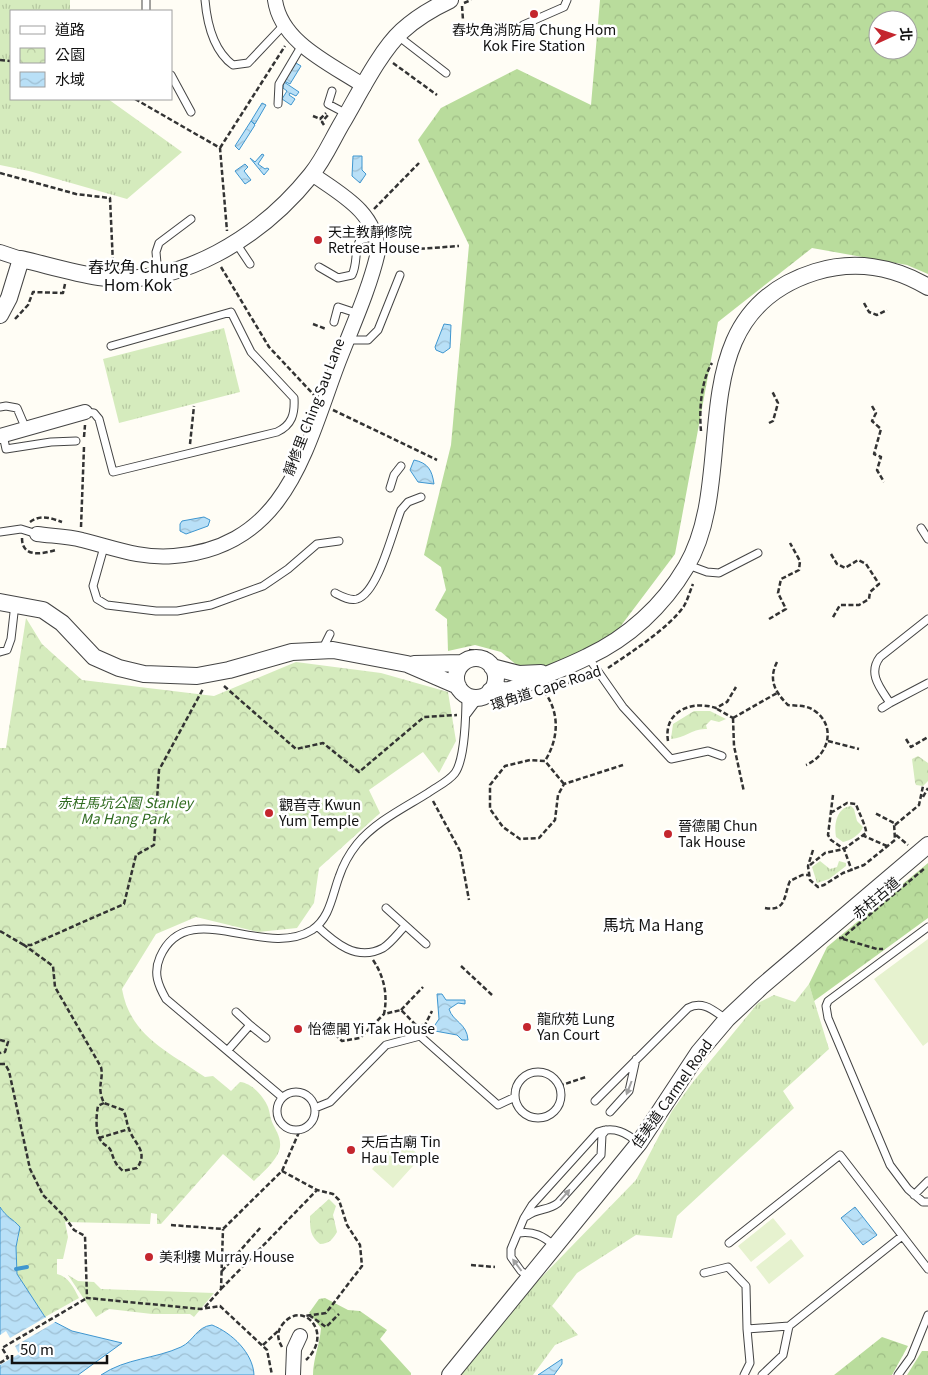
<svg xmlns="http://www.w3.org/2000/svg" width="928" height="1375" viewBox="0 0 928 1375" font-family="Georgia,'Noto Sans TC',serif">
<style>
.grass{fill:url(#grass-tufts)}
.forest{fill:url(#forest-crowns);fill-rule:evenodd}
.park{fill:url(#park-crowns)}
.pitch{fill:#e6f2cf}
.water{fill:url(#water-waves);stroke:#3f96cf}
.pier{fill:#fffdf5}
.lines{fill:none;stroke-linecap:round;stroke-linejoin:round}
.stream{stroke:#3f96cf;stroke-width:4}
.service-casing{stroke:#444;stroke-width:9}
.minor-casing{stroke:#444;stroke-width:16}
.tertiary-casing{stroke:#444;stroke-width:18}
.path{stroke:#333;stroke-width:2.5;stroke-dasharray:5 2.5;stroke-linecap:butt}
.service{stroke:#fff;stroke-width:7}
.minor{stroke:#fff;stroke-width:14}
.tertiary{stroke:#fff;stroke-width:16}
.oneway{fill:#a0a0a0}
.poi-dot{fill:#c4262e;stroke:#fff;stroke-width:2}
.labels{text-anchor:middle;stroke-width:5;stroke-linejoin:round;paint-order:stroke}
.poi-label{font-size:14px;fill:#111;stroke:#fff;text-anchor:start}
.street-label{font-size:14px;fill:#111;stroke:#fff}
.park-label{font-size:14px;font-style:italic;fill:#2f6b1f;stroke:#fff}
.quarter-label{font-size:16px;fill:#111;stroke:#fff}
</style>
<defs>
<pattern id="grass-tufts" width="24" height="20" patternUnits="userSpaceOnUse" patternTransform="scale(1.25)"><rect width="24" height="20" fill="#d5ebbd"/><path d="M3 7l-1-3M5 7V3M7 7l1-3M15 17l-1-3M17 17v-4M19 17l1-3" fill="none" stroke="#b6c8a1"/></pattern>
<pattern id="forest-crowns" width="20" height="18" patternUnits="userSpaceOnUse" patternTransform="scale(1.25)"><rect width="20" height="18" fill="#b9dc9c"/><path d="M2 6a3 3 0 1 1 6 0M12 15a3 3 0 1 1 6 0" fill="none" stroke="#9ebc85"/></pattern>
<pattern id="park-crowns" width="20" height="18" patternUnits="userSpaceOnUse" patternTransform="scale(1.25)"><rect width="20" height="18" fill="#d5ebbd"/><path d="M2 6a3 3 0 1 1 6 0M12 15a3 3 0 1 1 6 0" fill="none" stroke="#b6c8a1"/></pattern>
<pattern id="water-waves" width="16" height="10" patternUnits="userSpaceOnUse" patternTransform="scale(1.25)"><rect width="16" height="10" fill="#b9e0f7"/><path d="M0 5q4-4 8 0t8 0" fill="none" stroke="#9ebfd3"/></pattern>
</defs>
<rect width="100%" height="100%" fill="#fffdf5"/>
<path class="grass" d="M0,0H70V11H11V99H108L182,152L127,199L29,171L0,165Z
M224,328L240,392L119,423L103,359Z
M851,806L854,809L857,821L863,827C861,834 850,841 843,842L836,837C834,825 836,808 851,806Z
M820,861L830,869L837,867L839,861L846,863V866L829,879L817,883L812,867Z
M809,984L829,1049L783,1091L794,1108L677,1216L672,1238L636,1235L577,1273L552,1306L578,1335L555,1345L533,1375H456L532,1287L636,1180L672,1111L693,1082L758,1003L774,995L795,1002Z"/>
<path class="forest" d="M600,0H928V274L907,265L812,248L718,322L675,554L611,639L540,672L519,667L501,652L475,645L448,651L447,619L435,610L446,590L441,567L424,555L451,445L469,245L418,140L441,108L517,69L591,105ZM878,20H908V50H878Z
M928,863V918L814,1001L809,984L827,947Z
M325,1298L348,1310L360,1311L387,1330L380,1339L411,1373V1375H313C313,1359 320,1344 321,1328L309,1313L319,1299Z
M882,1337L908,1346L892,1375H834Z
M922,1351H928V1375H907Z"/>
<path class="park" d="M26,618L42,644L82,680L214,696L296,662L381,673L448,692L456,741L439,773L423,752L369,790L380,813L319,868L314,903L297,928L258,932L196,917L156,934L122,989C130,1036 169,1052 205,1077L213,1076L231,1091L240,1082C252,1083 264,1097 268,1107C270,1112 270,1118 272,1122C276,1131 281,1137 280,1147C278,1160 263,1172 254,1181L223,1154L161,1224H157V1214L151,1213L150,1224L65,1222L68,1237L63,1259H57V1274C68,1276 74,1288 79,1298L45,1317L17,1274L16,1246L19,1237L15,1222L8,1219L0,1207V748H6Z
M694,711H710L726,719L719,722L711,720L706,725L707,729C692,728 686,738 671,739L673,724Z
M918,756L928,763V781L923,786L916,785L915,782L912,759Z
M329,1199L336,1206L333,1215L337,1232C333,1239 329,1244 320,1244C310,1236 310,1229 310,1216Z
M68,1275L78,1281L94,1282L101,1289L214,1293L194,1317L190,1314H152L109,1309L96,1317Z"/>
<path class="pitch" d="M928,939V1042L923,1046L874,979Z
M400,1138L421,1157L393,1188L372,1169Z
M773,1218L786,1234L751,1262L738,1246Z
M791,1239L804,1256L769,1284L756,1267Z"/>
<path class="water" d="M296,63L301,66L290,84L284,81Z
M284,82L299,92L296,96L290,93L289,95L295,99L291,105L282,99L287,91L283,88Z
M262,103L266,105L255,124L251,121Z
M251,121L255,125L239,150L235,146Z
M262,154L264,155L258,164L265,169L267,168L269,169L264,175L250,158L255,162Z
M353,156H362V170L366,174L360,183L352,176Z
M245,164L248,167L244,171L251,180L245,184L235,171Z
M444,324L451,325L450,348L443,353L436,350L435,347Z
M414,460C428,463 432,470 434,484L418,482L410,470Z
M204,517L210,520L208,526L186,534L180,531V524L182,521Z
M437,994H442L446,1000H465V1004L458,1003L449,1009C453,1022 467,1023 468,1040H462L457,1035L435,1031V1025L439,1019Z
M0,1207C7,1218 12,1218 20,1227L16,1247L17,1274L45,1317L72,1331L122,1343L78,1375H0Z
M855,1207L877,1235L863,1245L841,1218Z
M212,1325C232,1333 253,1353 254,1375H101C126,1358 155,1359 181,1347C194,1341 196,1327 212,1325Z
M562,1359V1364L554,1375H538Z"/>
<path class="pier" d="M48,1316L57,1321L15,1346L19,1354L0,1365V1335L6,1331L10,1338Z"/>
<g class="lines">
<path class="stream" d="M16,1269L27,1267"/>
<defs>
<path id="service" d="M146,0V11
M205,0C207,23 214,51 233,65L248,63L283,26
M523,25L564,7L567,0
M398,36L446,73
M171,75L191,112
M332,91L328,104L347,114
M278,104L279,84L302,45
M236,243L250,264
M319,267L338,278L352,275C358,263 354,250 360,240L375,236
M158,275L156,252L159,243L191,219
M334,322L338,307L356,313
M347,340H368L378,330L400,275
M0,407L6,406L17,408L26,429
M85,412L94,413L99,419L113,472L277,432C292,425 295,414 294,398L251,352L231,312L111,346
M3,435L6,449L51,442L76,441
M390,488L394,475L401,466
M921,528L928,539
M0,532L21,529L37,534
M104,547L93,586L97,599L107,605L156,611H177L211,605L263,586L288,569L317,544L339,541
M688,565L707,572L719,573L758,553
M335,593C341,596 349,601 357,599C378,593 393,530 401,510L408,502L421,497
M928,619L880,657C867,674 881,689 890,703L928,683
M322,650L330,634
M0,652L7,650L11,639L15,604
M588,657L623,707L671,759L708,751L722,756
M882,708L890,703
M467,714L479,698
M386,908L426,944
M317,926C335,943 357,962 383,948C391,943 399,932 405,926
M928,927L828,1001L826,1006L828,1018L890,1165L908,1189L923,1202H928
M250,1025L266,1038
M228,1050L250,1025L236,1012
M515 1095a23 23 0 1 1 46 0a23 23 0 1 1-46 0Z
M277 1111a19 19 0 1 1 38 0a19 19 0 1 1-38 0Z
M282,1097L166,999C158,985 153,973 160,957C187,895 264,960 312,930C330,918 332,896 339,877C343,865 349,854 357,844C375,822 404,808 428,793C436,787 448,782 455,773C465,759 466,713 466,695
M595,1101L688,1008C703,1000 714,1011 726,1019
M315,1108L330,1102L386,1045L420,1036L498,1105L515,1097
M610,1112L629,1091L636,1059
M914,1195L928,1181
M527,1216C537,1208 548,1211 558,1203L601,1155L602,1135L606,1130
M519,1233C534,1231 543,1236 555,1246
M729,1243L840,1155L928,1269
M704,1273L728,1267L746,1286L747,1329L789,1326L902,1236
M529,1277L521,1271L511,1257V1249L524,1218L532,1205L598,1132C615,1126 626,1133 639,1143
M744,1375L750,1363L747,1329
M762,1375L783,1355L789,1326
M898,1375L911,1357L928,1315"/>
<path id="minor" d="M275,0C281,43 331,64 364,86
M0,252L21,259
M0,436L85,412
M37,534C51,536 68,536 82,540C114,548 141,559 174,556C285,547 305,452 337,366C351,329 369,291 378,252C376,212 342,195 312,174
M293,1375L294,1349L300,1336"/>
<path id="tertiary" d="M0,315L9,298L21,259C47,265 73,273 99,277C180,289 262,236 311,175C324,159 332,140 342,123C358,96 380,51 402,31C416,18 433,8 450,0
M0,602L43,610L62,623L94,657L119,668L144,674L197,676L229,670L292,652L333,650L407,664L458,686
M456 678a20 20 0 1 1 40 0a20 20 0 1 1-40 0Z
M414,664L463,663
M492,667L519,674L541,673
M490,691L509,690L521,686C542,676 565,668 587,657C628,638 663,606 686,567C742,473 675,316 815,272C854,260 893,266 928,287
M450,1375L639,1143L699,1052L727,1019L761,987L928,845"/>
</defs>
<use href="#service" class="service-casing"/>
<use href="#minor" class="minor-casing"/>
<use href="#tertiary" class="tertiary-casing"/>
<path class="path" d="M464,3L471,0
M462,6L463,20
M0,60L11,61
M393,63L437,95
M135,99L220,148L227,231
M313,116L320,119L326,113
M324,125L322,122L328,115
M220,148L285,46
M0,173L76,194L110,198L113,264
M374,209L419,163
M390,251L459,246
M221,267L269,347L314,395
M864,303L869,312L877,315L887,310
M15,319L28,305L33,292L63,293L65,284
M313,324L326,329
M872,406L876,413L872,421L881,429L874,454L881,457L877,470L884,482
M333,410L437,460
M769,423L773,421L778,403L772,391
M701,431C699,410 701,381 712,363
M84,437L85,425
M190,444L194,406
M30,522C41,514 50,518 62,522
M81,527L84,447
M22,538C22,558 42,554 56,550
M831,554L837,564L845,568L858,560L866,564L879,584L870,592L869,599L859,605H840L832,619
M769,619L786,609L778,593L781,579L799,570L800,561L790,543
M469,650L488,653
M777,662C768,680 775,692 788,705C798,706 807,705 815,711C837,727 828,756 806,765
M608,668C630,653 669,628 684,606C688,599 690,591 693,584
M568,683L589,675
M224,686L296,749L323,743L359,772L424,717L457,715
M544,691C560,713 559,738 545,761
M717,709L733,718
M733,718L734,746L744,792
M733,718L777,693
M906,739L911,747L928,737
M668,741C663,711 692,700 716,708L727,702L736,687
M828,741L859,749
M564,784L545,761L530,760L505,766L490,785V809L503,827L520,839L539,838L555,820L558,795L564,784L623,765
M833,795L828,835L831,840L844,849L852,871
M923,797L928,788
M433,801L460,851L469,900
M895,825L919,805L923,786
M862,835L887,846
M896,835L908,845
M813,850L808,866L810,880L818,887L824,885L843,873L864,865L895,840L894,823L875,813
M810,865L825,853L844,849L866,833C867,828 858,811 856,804L847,803L829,814
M765,908C787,912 784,894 790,881L802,875H810
M0,931L24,945
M839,938H842L925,868
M843,939L877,949H883
M373,960C384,976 388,995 384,1014L401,1010L417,1026L423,1025
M461,966L492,995
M401,1010L423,987
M424,1027L432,1011
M335,1034L342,1041L360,1038L384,1014
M0,1040L8,1042L5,1052L0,1053
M0,1064H5L9,1071L30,1169L43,1195L64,1216L74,1230L85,1236L87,1298L201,1309L220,1306L267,1350L272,1375
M559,1086L586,1077
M104,1103L98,1106C96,1116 95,1135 102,1142C105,1146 109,1146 111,1151C114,1160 115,1164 123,1171L137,1168C149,1151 134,1144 129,1129C126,1122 127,1117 123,1110L104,1103C96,1086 104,1081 101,1067L55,987L53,966L24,945H31L124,904L136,855L154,845L159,770L203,689
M99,1138L129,1129
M282,1171L317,1190L333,1194L339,1200L347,1225L360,1245L362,1266L326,1313L304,1316
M171,1225L223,1229L282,1171L300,1130
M471,1265L495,1267
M222,1271L261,1227
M221,1289L317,1190
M205,1307L221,1289L223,1229
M309,1315L326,1327L339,1314
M263,1345L278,1331
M282,1347C278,1340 276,1333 282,1325C302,1298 335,1333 306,1360
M0,1363L8,1358L2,1348L87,1298"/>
<use href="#service" class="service"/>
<use href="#minor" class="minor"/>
<use href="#tertiary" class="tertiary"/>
</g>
<defs><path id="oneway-solid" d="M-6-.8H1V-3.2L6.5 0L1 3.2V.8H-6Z" transform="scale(1.25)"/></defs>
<g class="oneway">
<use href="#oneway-solid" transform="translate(629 1088) rotate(111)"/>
<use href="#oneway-solid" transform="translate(565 1195) rotate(-49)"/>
<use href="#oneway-solid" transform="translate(517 1265) rotate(-127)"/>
</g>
<g class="poi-dot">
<circle cx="534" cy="14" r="5"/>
<circle cx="318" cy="240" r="5"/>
<circle cx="269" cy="813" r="5"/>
<circle cx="668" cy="834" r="5"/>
<circle cx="527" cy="1027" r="5"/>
<circle cx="298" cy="1029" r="5"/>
<circle cx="351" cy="1150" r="5"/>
<circle cx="149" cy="1257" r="5"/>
</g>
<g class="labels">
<g class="poi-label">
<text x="534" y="35" text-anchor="middle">舂坎角消防局 Chung Hom<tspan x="534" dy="16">Kok Fire Station</tspan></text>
<text x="328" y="237">天主教靜修院<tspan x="328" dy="16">Retreat House</tspan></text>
<text x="279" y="810">觀音寺 Kwun<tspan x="279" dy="16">Yum Temple</tspan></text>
<text x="678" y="831">晉德閣 Chun<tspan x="678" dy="16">Tak House</tspan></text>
<text x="537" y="1024">龍欣苑 Lung<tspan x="537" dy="16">Yan Court</tspan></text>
<text x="308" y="1034">怡德閣 Yi Tak House</text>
<text x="361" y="1147">天后古廟 Tin<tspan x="361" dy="16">Hau Temple</tspan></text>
<text x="159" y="1262">美利樓 Murray House</text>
</g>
<g class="street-label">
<text transform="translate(314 407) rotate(-69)" y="5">靜修里 Ching Sau Lane</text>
<text transform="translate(546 688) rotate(-18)" y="5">環角道 Cape Road</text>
<text transform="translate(876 898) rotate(-40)" y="5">赤柱古道</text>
<text transform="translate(672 1094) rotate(-55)" y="5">佳美道 Carmel Road</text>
</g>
<g class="park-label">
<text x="125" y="808">赤柱馬坑公園 Stanley<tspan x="125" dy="16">Ma Hang Park</tspan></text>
</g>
<g class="quarter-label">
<text x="138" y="273">舂坎角 Chung<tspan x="138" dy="18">Hom Kok</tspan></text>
<text x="653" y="931">馬坑 Ma Hang</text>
</g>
</g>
<rect x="10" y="10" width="162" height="90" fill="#ffffff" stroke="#a0a0a0"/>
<rect x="20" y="26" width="25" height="8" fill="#ffffff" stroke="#a0a0a0"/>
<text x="55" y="35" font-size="15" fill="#111111">道路</text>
<rect x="20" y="48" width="25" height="15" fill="url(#park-crowns)" stroke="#a0a0a0"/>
<text x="55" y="60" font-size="15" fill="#111111">公園</text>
<rect x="20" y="72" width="25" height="15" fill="url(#water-waves)" stroke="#a0a0a0"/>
<text x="55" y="85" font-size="15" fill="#111111">水域</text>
<g transform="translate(893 35) rotate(87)"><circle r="24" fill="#ffffff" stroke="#a0a0a0"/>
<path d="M0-4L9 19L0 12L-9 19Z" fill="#c4262e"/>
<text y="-8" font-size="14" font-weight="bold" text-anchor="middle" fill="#111111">北</text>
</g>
<path d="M12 1355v8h95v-8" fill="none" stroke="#111111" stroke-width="2.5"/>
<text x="20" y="1355" font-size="15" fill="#111111" stroke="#ffffff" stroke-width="4" paint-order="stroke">50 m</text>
</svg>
